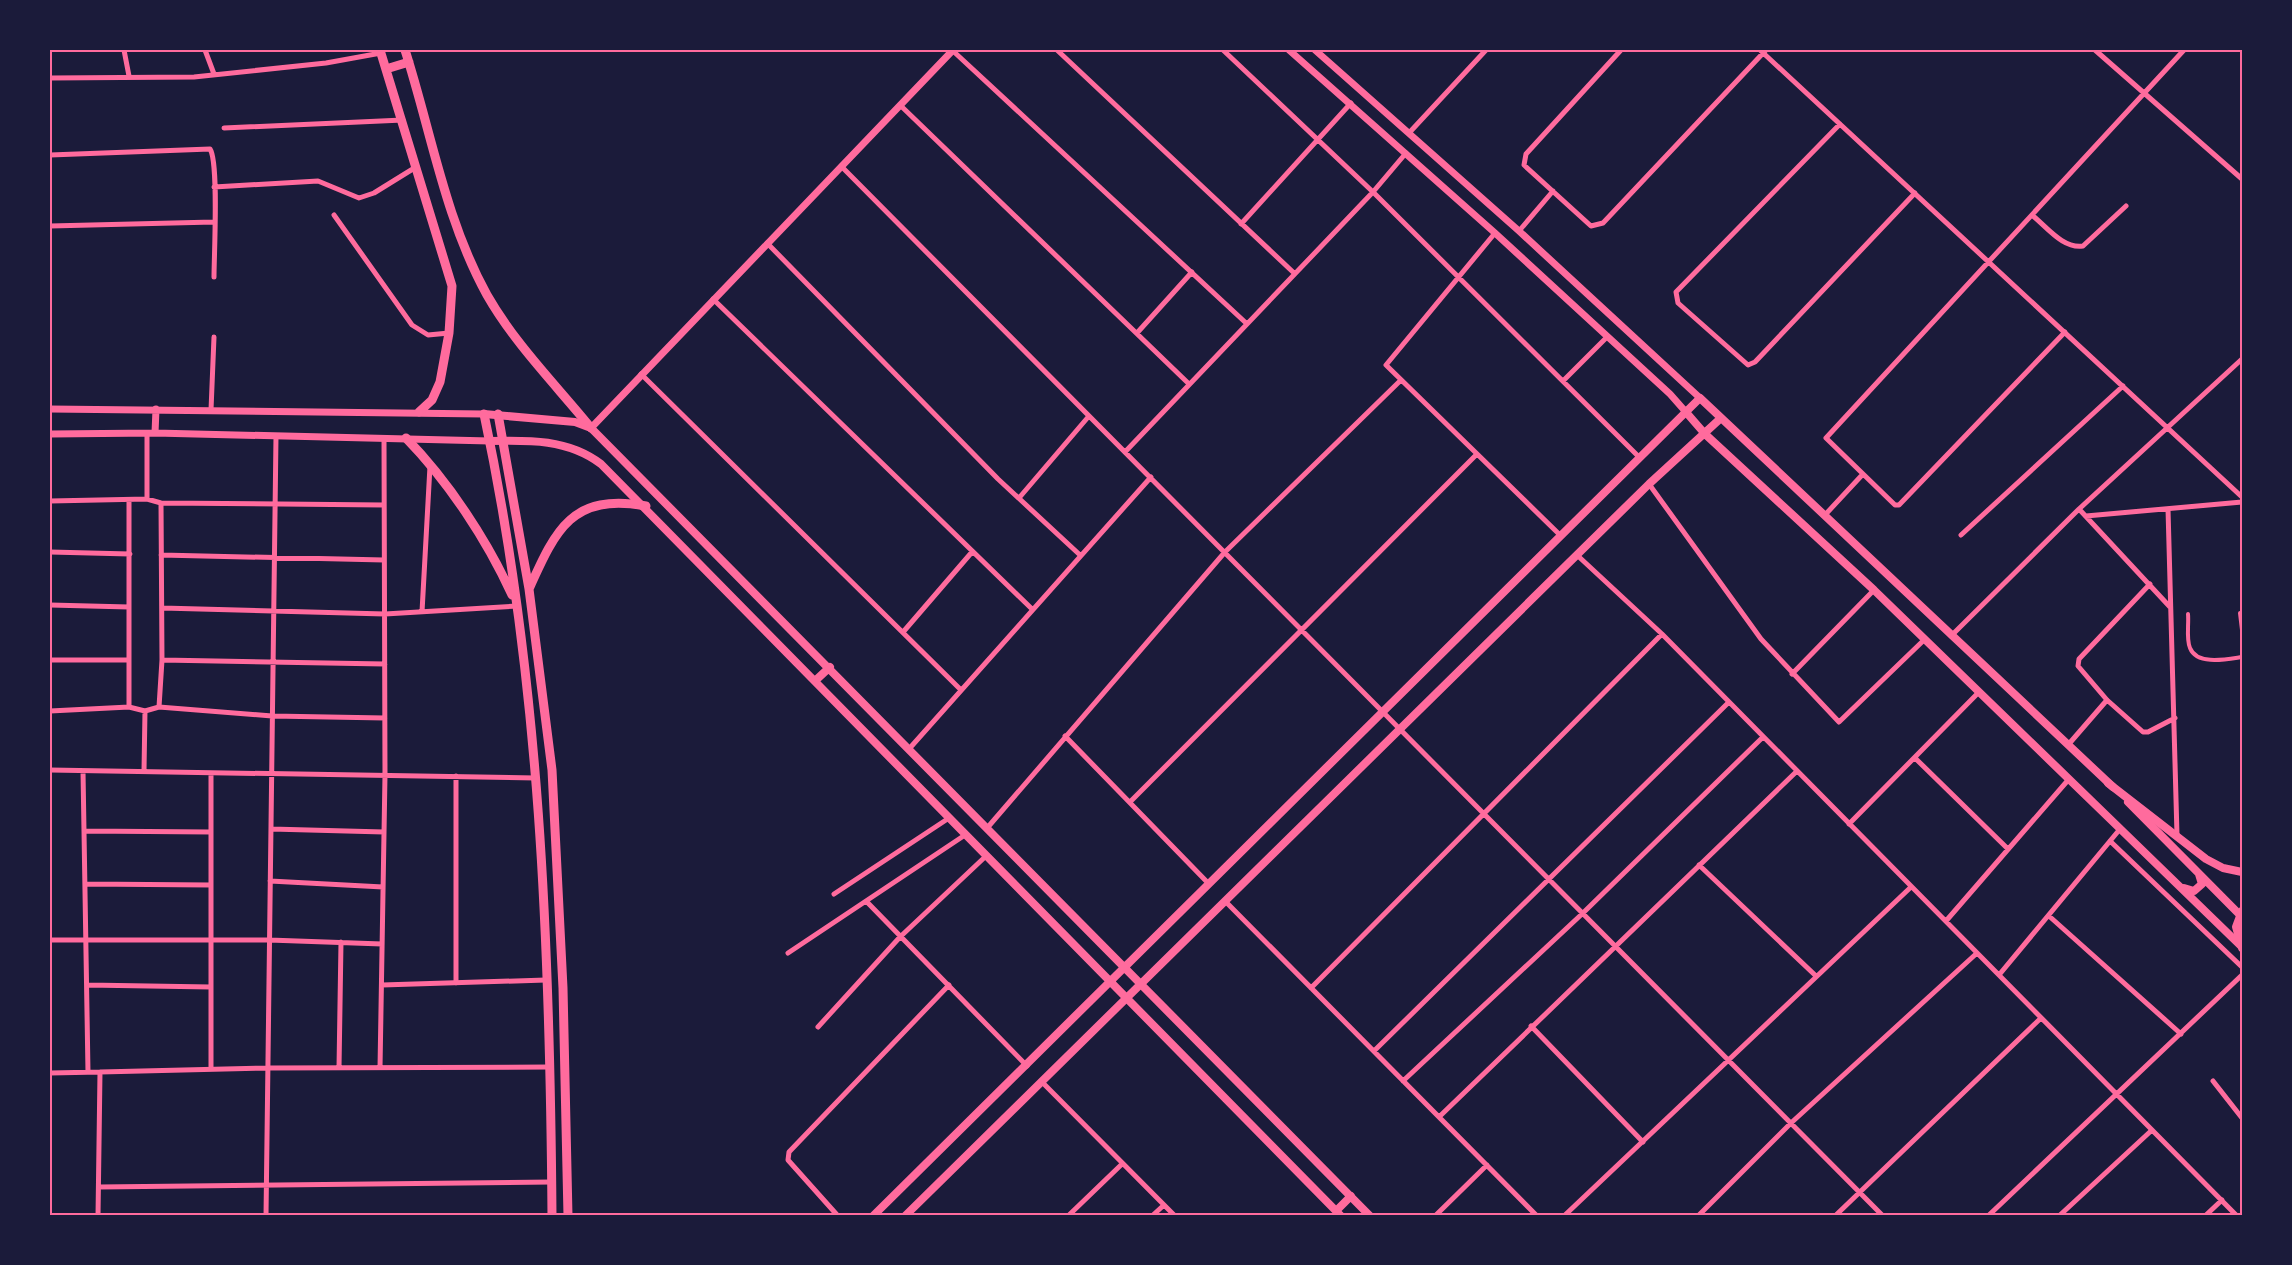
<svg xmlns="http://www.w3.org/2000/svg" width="2292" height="1265" viewBox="0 0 2292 1265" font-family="'IBM Plex Sans',sans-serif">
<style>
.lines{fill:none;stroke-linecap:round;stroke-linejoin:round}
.pedestrian{stroke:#ff6b9d;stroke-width:4}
.minor{stroke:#ff6b9d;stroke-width:5}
.tertiary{stroke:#ff6b9d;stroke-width:7}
.secondary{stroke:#ff6b9d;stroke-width:8}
.primary{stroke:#ff6b9d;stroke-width:8}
.trunk{stroke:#ff6b9d;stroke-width:9}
.neatline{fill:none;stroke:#ff6b9d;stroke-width:2}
</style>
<rect width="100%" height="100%" fill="#1b1b3a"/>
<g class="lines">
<path class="pedestrian" d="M2240,613L2242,630
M2188,614C2189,624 2186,639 2190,648C2197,666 2228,659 2242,657"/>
<path class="minor" d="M124,50L129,76
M205,50L214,74
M952,50L1246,323
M1057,50L1294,273
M1223,50L1373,192L1639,457
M1621,50L1526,154L1524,165L1591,226L1603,223L1766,50
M1760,50L2242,497
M2095,50L2242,179
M50,78L194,77L326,63L381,53
M900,105L1188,383
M1840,124L1676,292L1678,303L1748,365L1755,362L1915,193
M224,128L403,120
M1409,133L1486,50
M50,155L210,149C219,162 214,255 214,277
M841,166L1883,1216
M214,187L318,181L359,198L374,193L416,167
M334,215L412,325L428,335L449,333
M2033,216C2047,227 2063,249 2083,246L2126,206
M1241,224L1351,103
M50,226L214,222
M1519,231L1553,191
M1495,233L1386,365L1561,536
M767,243L998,479L1080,555
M713,299L1032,609
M2065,332L1899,505H1895L1826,438L2184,50
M1137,333L1192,272
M641,374L960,689
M1563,381L1607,337
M211,410L214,337
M1125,452L1373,192L1406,153
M1649,484L1761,639L1839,722L1925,639
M1019,498L1089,416
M147,499V434
M50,501L147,499L161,503L384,505
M2079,509L2170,607
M2168,509L2177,835
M1824,516L1863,474
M2086,516L2242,502
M1961,535L2123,386
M50,552L130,554
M161,555L384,560
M1578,556L1662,634L2237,1216
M2150,584L2079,659L2078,666L2107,700L2143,732H2148L2175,718
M50,605L129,607
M162,608L385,614L517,606
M422,612L430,466
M904,631L972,552
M1951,636L2079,509L2242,359
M50,660H128
M162,660L385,664
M1792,674L1874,590
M129,707V501
M159,707L162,660L161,503
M50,711L129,707L145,711L159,707L272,716L385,718
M1065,736L1209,884
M2068,745L2107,700
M909,749L1151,477
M1915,758L2008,849
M50,770L536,778
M83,771L88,1072
M144,771L145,711
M1131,801L1477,454
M1849,824L1979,692
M988,827L1225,552L1401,380
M271,829L384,832
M84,831L211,832
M2110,841L2242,967
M1699,865L1816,976
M270,881L383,887
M85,884L211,885
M834,894L949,818
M867,902L1027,1066
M1226,902L1537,1216
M2049,916L2181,1034
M1946,921L2069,779
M50,940H269L382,944
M788,953L965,835
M1999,975L2120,829
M456,983V776
M87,985L211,987
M382,985L546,980
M1311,988L1662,634
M1531,1026L1643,1142
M818,1027L900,937L986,856
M1374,1051L1729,702
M339,1068L341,942
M380,1068L385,775L384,438
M211,1069V773
M100,1072L268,1068L549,1067
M50,1073L100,1072L98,1216
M1041,1081L1175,1216
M1403,1081L1583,913L1763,737
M2213,1081L2242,1118
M1439,1117L1797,771
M99,1187L552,1182
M266,1216L276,436
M838,1216L788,1160L789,1152L949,985
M1068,1216L1122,1164
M1152,1216L1164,1205
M1435,1216L1487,1165
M1564,1216L1911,887
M1698,1216L1791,1123L1977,953
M1835,1216L2041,1018
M1988,1216L2242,975
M2059,1216L2152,1130
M2205,1216L2222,1200"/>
<path class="tertiary" d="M1289,50L1495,233L1670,394L1685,411
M1315,50L1519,231L1700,398
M50,409L484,414
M591,428L953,50
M155,433L156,409
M50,434L155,433L490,441"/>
<path class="secondary" d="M1685,411L1705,434L1874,590L2242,947
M484,414L575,422L591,428L1370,1216
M490,441C529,440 568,439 601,464L1341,1216
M816,680L830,667
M2128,802L2242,917
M2184,888L2194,891L2202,884L2199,874
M1336,1211L1351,1196
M873,1216L1700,398L2113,787
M905,1216L1649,484L1721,418"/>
<path class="primary" d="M2108,783L2206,859L2223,868L2242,872
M2242,948L2236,927L2242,911"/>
<path class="trunk" d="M380,50L452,286L449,333L440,382L432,400L419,412
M405,50C431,131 445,219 487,295C515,344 556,385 591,428
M386,69L409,62
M484,414C540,677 550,947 552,1216
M498,414L529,589L552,770L563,988L568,1216
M406,438C448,481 487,540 512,595
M529,589C556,529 572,493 646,506"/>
</g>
<rect width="2292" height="1265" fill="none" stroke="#1b1b3a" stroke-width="102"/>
<rect x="51" y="51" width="2190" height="1163" class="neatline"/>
</svg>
